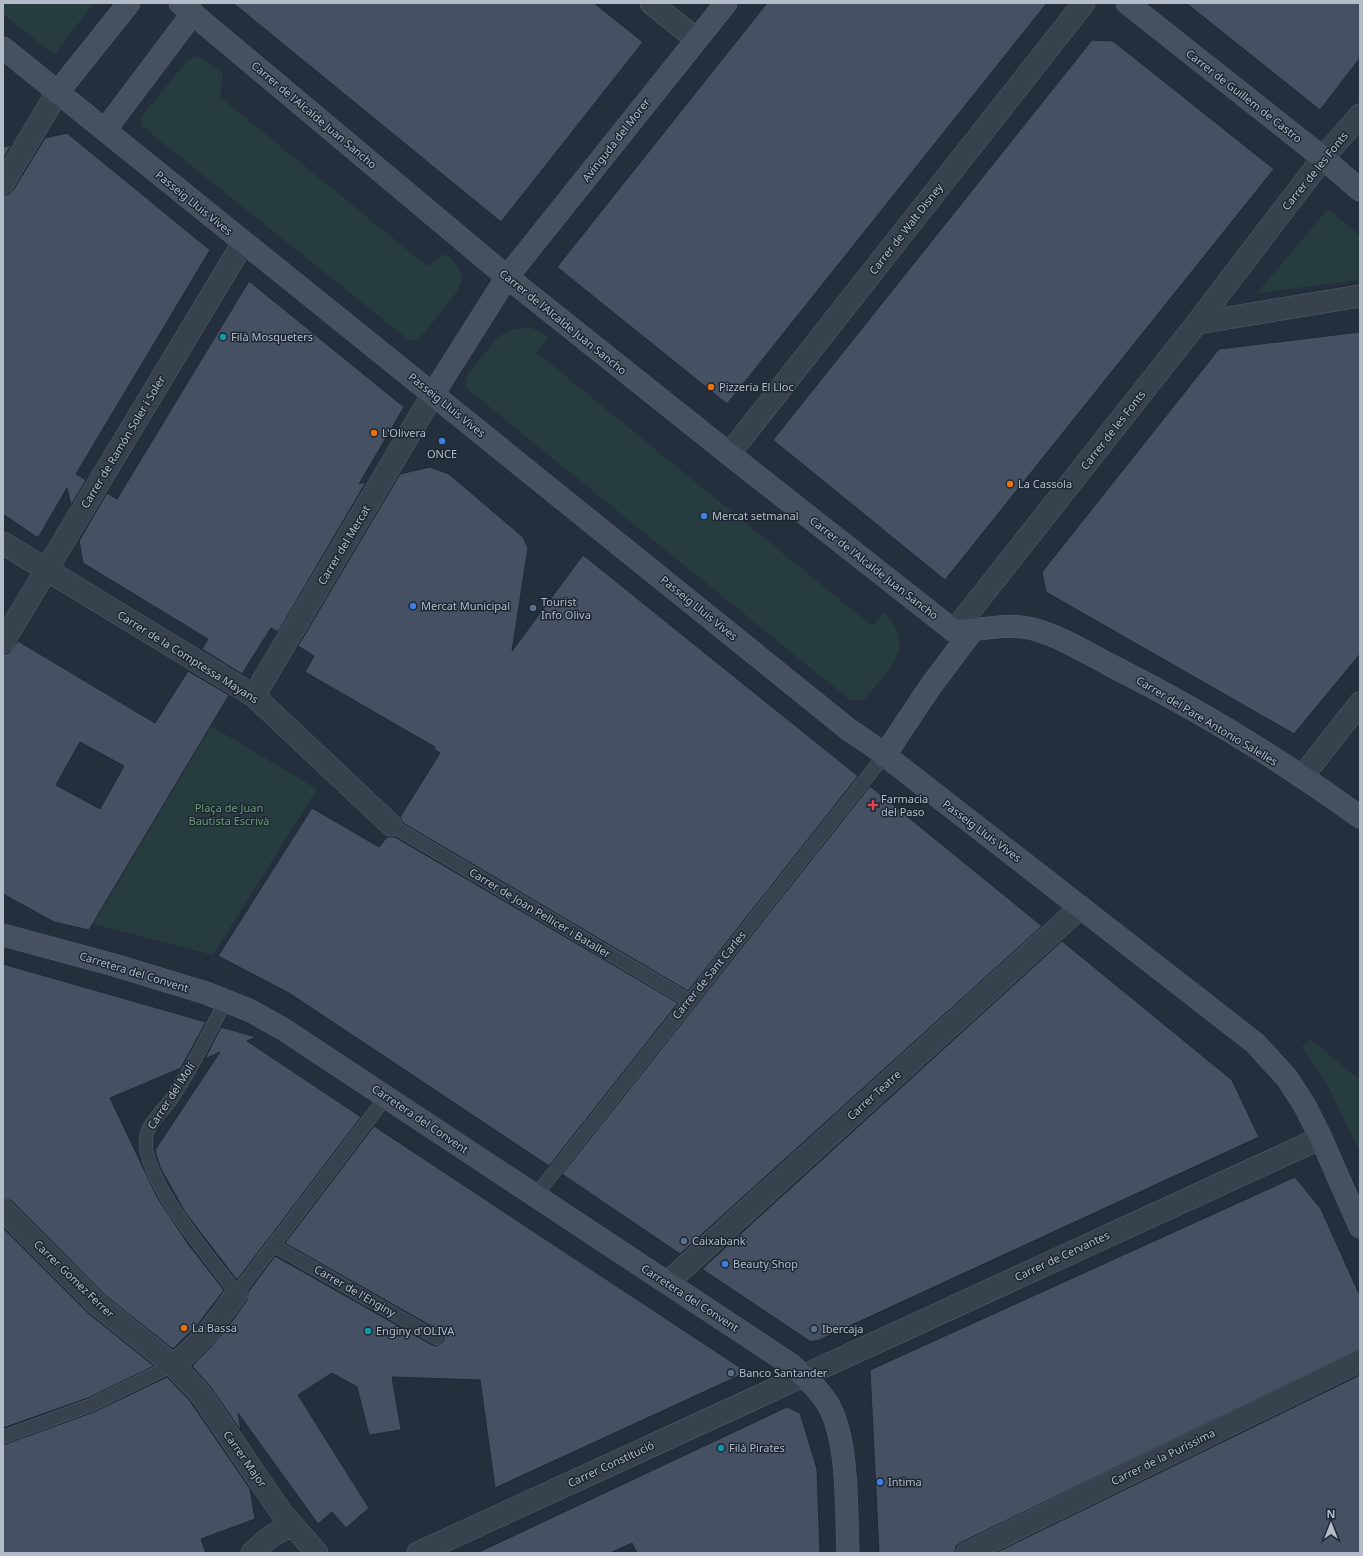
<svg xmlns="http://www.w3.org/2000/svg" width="1363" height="1556" viewBox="0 0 1363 1556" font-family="'Noto Sans',sans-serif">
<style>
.green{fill:#263c3f}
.building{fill:#455162;stroke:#1f2835;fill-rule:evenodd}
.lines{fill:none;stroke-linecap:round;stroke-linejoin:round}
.lane-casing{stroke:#565f6c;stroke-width:14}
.street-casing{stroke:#565f6c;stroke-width:23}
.secondary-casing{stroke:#565f6c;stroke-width:23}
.lane{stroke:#38414e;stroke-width:13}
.street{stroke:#38414e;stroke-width:22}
.secondary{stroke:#465061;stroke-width:22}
.culture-dot{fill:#0f9aa8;stroke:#1d2633;stroke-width:1.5}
.food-dot{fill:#e8710a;stroke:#1d2633;stroke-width:1.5}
.shop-dot{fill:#3f7fe0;stroke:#1d2633;stroke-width:1.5}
.service-dot{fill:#5c6f8a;stroke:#1d2633;stroke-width:1.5}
.health-dot{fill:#e0444e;stroke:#1d2633;stroke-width:1.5}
.labels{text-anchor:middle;stroke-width:3;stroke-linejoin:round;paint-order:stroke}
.street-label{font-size:11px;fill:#b4bcc9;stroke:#1d2633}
.poi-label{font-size:11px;fill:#b4bcc9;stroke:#1d2633;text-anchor:start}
.park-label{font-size:11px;fill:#6b9a76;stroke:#1d2633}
</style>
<rect width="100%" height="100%" fill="#242f3e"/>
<path class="green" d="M3,3H94L54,55L3,14Z
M196,56L202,58L223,73L220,97L427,266L445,254C472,274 462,287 444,308C436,319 427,329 418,340L410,341L142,126V116L187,61Z
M1328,209L1360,236V280L1257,293Z
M526,327L541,331L548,338L536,352L872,626L884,613C919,646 886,672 864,700H850L465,387L466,376L498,337L511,330Z
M211,726L317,789L213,955L93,924Z
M1310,1039L1360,1080V1151L1329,1088L1302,1047Z"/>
<path class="building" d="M233,3H594L643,42L501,222Z
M767,3H1047L727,404L557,267Z
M1186,3H1360V58L1320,110Z
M1092,40L1113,41L1274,169L945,580L773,440Z
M67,133L210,250L76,474L86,480L71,505L67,488L38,538L3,514V195L9,194L14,189L45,138Z
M11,145L3,159V147Z
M249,281L404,407L359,484L366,482L278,632L271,628L242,674L202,649L208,639L83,563L79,541L107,493L117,499Z
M1360,332V654L1294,734L1046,592L1042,572L1219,349Z
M430,467L449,474L523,537L528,548L512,651L583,555L858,776L688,991L403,823L400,817L440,753L434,749L435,747L305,672L314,656L298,646L400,474Z
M18,641L155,723L188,671L229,695L89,930L54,922L3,894V654L9,653ZM80,742L124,766L100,809L56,785Z
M870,786L1042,926L680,1254L562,1174Z
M312,808L379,847L387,837H395L678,1003L549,1166L289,993L218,956Z
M1062,941L1232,1080L1259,1137L817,1341L816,1340L811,1342L702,1269Z
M3,964L206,1022L181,1068L110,1098L157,1197L188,1244L224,1290L198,1324L173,1349L105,1295L12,1201L3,1198Z
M221,1027L256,1037L247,1041L361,1117L237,1280L185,1212L160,1167L155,1150L220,1052L205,1059Z
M374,1126L545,1239L747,1372L495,1488L480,1380L392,1377L401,1430L369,1435L357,1387L332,1373L298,1395L369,1508L346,1528L332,1512L318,1524L238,1413L241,1431L210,1386L192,1366L209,1349L233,1320L247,1300L249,1291L275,1256L432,1345L436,1346L443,1342L444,1338L440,1331L285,1243Z
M1295,1177L1321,1209L1360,1296V1349L962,1542L956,1546L955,1553H879L870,1370Z
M3,1228L88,1313L154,1366L88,1398L3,1428Z
M1360,1375V1553H995Z
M167,1377L190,1401L250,1489L255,1519L201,1539L206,1553H3V1445L94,1412Z
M787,1407L800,1413L817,1469L820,1553H637L632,1543L610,1553H477Z"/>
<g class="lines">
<defs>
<path id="lane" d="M391,825L688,1000
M226,1000C209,1033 193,1067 172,1098C165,1109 151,1120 147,1133C135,1172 213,1262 237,1293L386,1097
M535,1196L884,756
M273,1245L436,1338
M3,1437L91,1405L173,1365"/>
<path id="street" d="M651,3L696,39
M3,183L57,93
M1197,323L1360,296
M729,454L1084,3
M3,543L254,696L391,825
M954,631L1197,323L1323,158L1360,115
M3,642L243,243
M254,696L433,394
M1302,777L1360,703
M3,1210L97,1304L173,1365L200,1393L281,1512L317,1553
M667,1283L1081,907
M173,1365C200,1345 218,1320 237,1293
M252,1553L270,1537L291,1525
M418,1553L1321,1138
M967,1553L1360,1361"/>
<path id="secondary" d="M180,3L507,277L729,454L954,631
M1127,3L1323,158L1360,190
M3,48L848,729L873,746L1255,1043L1287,1078L1305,1106L1321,1138L1360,1227
M57,93L129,3
M105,130L193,13
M433,394L507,277L726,3
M954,631C980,631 1007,622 1033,629C1060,636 1087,653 1112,666C1197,709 1283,761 1360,817
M884,756L930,687L972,631
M3,935L114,965L206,993L251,1011L283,1029L386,1097L790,1364C804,1376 820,1390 829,1406C849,1443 846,1510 848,1553"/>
</defs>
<use href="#lane" class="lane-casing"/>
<use href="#street" class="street-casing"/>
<use href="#secondary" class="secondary-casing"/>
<use href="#lane" class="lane"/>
<use href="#street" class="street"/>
<use href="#secondary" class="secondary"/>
</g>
<g class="culture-dot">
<circle cx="223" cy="337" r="4"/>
<circle cx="368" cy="1331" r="4"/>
<circle cx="721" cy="1448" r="4"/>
</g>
<g class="food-dot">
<circle cx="711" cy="387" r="4"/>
<circle cx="374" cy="433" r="4"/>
<circle cx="1010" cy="484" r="4"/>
<circle cx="184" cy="1328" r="4"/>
</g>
<g class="shop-dot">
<circle cx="442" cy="441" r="4"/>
<circle cx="704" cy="516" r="4"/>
<circle cx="413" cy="606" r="4"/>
<circle cx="725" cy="1264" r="4"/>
<circle cx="880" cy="1482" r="4"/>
</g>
<g class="service-dot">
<circle cx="533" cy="608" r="4"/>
<circle cx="684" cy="1241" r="4"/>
<circle cx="814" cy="1329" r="4"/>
<circle cx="731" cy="1373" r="4"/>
</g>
<path class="health-dot" d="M871 799h4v4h4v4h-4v4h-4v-4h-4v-4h4z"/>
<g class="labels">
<g class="street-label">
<text transform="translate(1244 96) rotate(38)" y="4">Carrer de Guillem de Castro</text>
<text transform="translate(314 115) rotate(40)" y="4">Carrer de l'Alcalde Juan Sancho</text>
<text transform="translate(616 140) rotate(-52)" y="4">Avinguda del Morer</text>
<text transform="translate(1315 171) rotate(-51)" y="4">Carrer de les Fonts</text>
<text transform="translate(194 203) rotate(39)" y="4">Passeig Lluis Vives</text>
<text transform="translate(906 229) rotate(-52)" y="4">Carrer de Walt Disney</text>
<text transform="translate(563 322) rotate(39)" y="4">Carrer de l'Alcalde Juan Sancho</text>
<text transform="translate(447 405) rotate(39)" y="4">Passeig Lluis Vives</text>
<text transform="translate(1113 430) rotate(-52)" y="4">Carrer de les Fonts</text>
<text transform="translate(123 442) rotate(-59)" y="4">Carrer de Ramón Soler i Soler</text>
<text transform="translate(344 545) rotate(-59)" y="4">Carrer del Mercat</text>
<text transform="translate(874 568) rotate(38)" y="4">Carrer de l'Alcalde Juan Sancho</text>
<text transform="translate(699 608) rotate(39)" y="4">Passeig Lluis Vives</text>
<text transform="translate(188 657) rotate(32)" y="4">Carrer de la Comptessa Mayans</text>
<text transform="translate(1207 721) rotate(31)" y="4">Carrer del Pare Antonio Salelles</text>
<text transform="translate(982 831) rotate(37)" y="4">Passeig Lluis Vives</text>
<text transform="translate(540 913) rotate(31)" y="4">Carrer de Joan Pellicer i Bataller</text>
<text transform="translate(134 972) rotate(17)" y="4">Carretera del Convent</text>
<text transform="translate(709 975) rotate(-51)" y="4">Carrer de Sant Carles</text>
<text transform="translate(874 1095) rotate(-42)" y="4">Carrer Teatre</text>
<text transform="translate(171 1096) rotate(-57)" y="4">Carrer del Molí</text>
<text transform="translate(420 1119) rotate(34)" y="4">Carretera del Convent</text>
<text transform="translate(1062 1256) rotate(-25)" y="4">Carrer de Cervantes</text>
<text transform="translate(74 1279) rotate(44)" y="4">Carrer Gomez Ferrer</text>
<text transform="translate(355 1291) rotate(30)" y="4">Carrer de l'Enginy</text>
<text transform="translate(690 1298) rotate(33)" y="4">Carretera del Convent</text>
<text transform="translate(1163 1457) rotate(-26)" y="4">Carrer de la Puríssima</text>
<text transform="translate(245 1459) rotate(55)" y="4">Carrer Major</text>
<text transform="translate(611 1464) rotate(-25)" y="4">Carrer Constitució</text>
</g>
<g class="poi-label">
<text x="231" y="341">Filà Mosqueters</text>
<text x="719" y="391">Pizzeria El Lloc</text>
<text x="382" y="437">L'Olivera</text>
<text x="442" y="458" text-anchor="middle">ONCE</text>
<text x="1018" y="488">La Cassola</text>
<text x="712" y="520">Mercat setmanal</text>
<text x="541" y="606">Tourist<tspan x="541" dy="13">Info Oliva</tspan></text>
<text x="421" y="610">Mercat Municipal</text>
<text x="881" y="803">Farmacia<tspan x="881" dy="13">del Paso</tspan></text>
<text x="692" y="1245">Caixabank</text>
<text x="733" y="1268">Beauty Shop</text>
<text x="192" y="1332">La Bassa</text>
<text x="822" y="1333">Ibercaja</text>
<text x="376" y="1335">Enginy d'OLIVA</text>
<text x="739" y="1377">Banco Santander</text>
<text x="729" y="1452">Filà Pirates</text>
<text x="888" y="1486">Intima</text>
</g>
<g class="park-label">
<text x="229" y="812">Plaça de Juan<tspan x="229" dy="13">Bautista Escrivà</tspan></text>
</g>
</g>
<rect width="1363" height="1556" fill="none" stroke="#b4bcc9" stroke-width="8"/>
<g transform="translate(1331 1524)" stroke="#1d2633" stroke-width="3" paint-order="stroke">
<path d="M0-3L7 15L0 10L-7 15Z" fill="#b4bcc9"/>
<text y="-6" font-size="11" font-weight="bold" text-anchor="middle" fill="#b4bcc9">N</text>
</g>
</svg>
